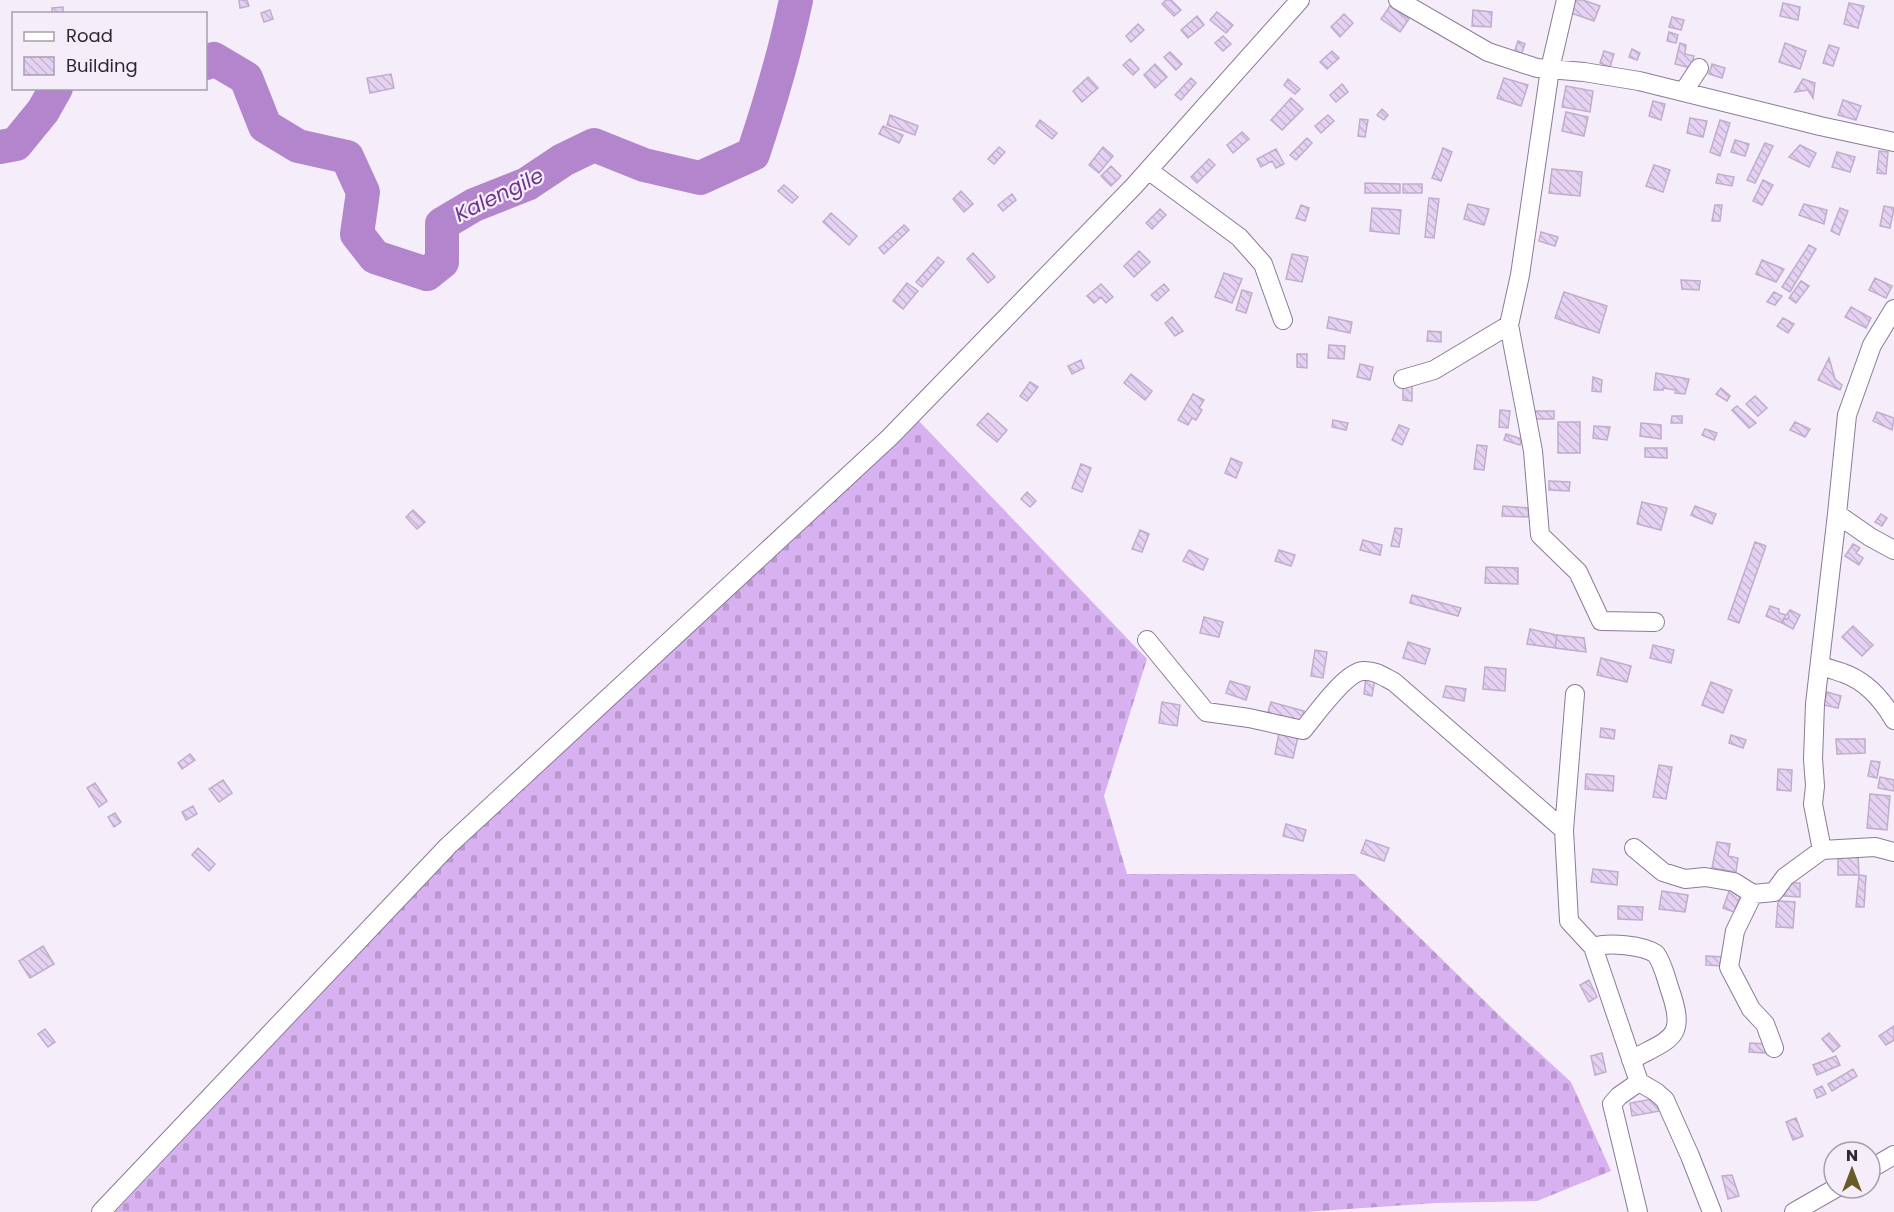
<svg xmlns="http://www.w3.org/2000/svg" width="1894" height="1212" viewBox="0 0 1894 1212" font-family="Poppins,sans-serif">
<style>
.cemetery{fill:url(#cemetery-stones)}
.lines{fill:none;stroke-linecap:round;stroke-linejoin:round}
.river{stroke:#b285cd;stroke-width:34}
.building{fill:url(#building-back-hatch);stroke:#bfadcc;stroke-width:1.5}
.minor-casing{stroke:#8c7a98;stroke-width:20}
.minor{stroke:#fff;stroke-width:18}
.labels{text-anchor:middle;stroke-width:4.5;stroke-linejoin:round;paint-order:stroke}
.water-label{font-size:21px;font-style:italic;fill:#6e368d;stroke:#f5edfa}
</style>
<defs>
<pattern id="cemetery-stones" width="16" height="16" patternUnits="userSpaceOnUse" patternTransform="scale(1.5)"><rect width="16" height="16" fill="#d8b1f1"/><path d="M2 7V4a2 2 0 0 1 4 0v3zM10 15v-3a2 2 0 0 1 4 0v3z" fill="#ba98cf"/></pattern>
<pattern id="building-back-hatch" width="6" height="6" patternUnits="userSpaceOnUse" patternTransform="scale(1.5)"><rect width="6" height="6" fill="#e5d2f2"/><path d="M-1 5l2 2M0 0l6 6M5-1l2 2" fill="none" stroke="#c5b4d0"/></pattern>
</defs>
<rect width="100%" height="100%" fill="#f5edfa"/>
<path class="cemetery" d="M917,419L1147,659L1104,796L1127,874H1355L1509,1025L1571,1082L1611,1171L1537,1201L1436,1203L1305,1212H115L456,851Z"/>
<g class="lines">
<path class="river" d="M206,63L214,59L246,78L265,126L298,146L347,157L363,192L357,234L375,257L427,274L442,262V224L474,205L527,184L563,160L594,145L644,165L700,178L753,154C770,103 785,53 796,0
M0,147L16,144L43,111L56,88"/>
</g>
<path class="building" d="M239,0H247L249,6L240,8Z
M1166,0H1171L1181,10L1174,16L1162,4Z
M1575,0H1583L1600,6L1594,21L1571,13Z
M1783,3L1800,7L1798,20L1780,16Z
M1849,3L1864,6L1858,28L1844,24Z
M1390,6L1409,19L1400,32L1381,19Z
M63,7V14H52V8Z
M270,10L273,19L264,22L261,13Z
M1473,10L1492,12L1491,27L1472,26Z
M1217,12L1233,25L1226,33L1210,20Z
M1344,14L1353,23L1340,37L1331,27Z
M1197,16L1204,25L1188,38L1181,30Z
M1672,17L1684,20L1681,30L1669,27Z
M1138,24L1144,30L1131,42L1126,36Z
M1669,32L1678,35L1676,43L1667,41Z
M1223,36L1231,44L1223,51L1215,43Z
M1518,41L1525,44L1521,55L1514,53Z
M1680,43L1686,45L1685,54L1694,56L1691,68L1675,64Z
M1785,43L1806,51L1800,69L1779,62Z
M1829,45L1839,48L1833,66L1823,63Z
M1632,49L1640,53L1637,60L1629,57Z
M1332,51L1339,58L1327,69L1320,62Z
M1604,51L1614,54L1610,67L1600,63Z
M1170,52L1182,64L1176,70L1164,57Z
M1130,59L1139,69L1133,75L1123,65Z
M1155,64L1167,77L1155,88L1144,75Z
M1712,64L1725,68L1722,78L1709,74Z
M391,74L394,88L370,93L367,78Z
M1088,77L1098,88L1082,102L1073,91Z
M1191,78L1196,83L1181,100L1175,95Z
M1504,78L1528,85L1521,106L1497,98Z
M1288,79L1300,89L1295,94L1284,85Z
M1803,79L1815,83L1813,98L1808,90L1795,92Z
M1342,84L1348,92L1336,102L1330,95Z
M1566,86L1593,91L1590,112L1562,107Z
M1291,98L1303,109L1282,130L1271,120Z
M1843,100L1861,106L1856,120L1838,115Z
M1653,101L1665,104L1661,120L1649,116Z
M1382,109L1388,115L1384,120L1377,115Z
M1566,112L1588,117L1584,136L1562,131Z
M890,115L918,126L915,135L887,125Z
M1328,115L1334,121L1321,133L1315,126Z
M1690,118L1707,121L1703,137L1687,133Z
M1360,119L1368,120L1365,137L1358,136Z
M1040,120L1057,133L1052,139L1036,126Z
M1720,120L1730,123L1720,156L1710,152Z
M883,126L903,135L899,143L879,134Z
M1242,132L1249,139L1233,153L1227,145Z
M1307,138L1312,143L1296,160L1290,155Z
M1735,140L1749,144L1745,156L1731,152Z
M1765,143L1773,146L1755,183L1747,180Z
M1800,145L1816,153L1809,167L1789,157Z
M999,147L1005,152L994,164L988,159Z
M1103,147L1113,156L1099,173L1089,165Z
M1443,148L1452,152L1441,181L1432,178Z
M1276,149L1284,164L1276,168L1272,161L1261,167L1257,159Z
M1879,151L1888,152L1886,174L1877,173Z
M1837,152L1855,157L1850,172L1832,167Z
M1209,159L1215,165L1197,183L1191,177Z
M1654,165L1670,170L1663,192L1646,186Z
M1111,166L1121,176L1111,186L1101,176Z
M1552,169L1582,172L1580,196L1549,193Z
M1718,174L1734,177L1732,186L1716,183Z
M1763,180L1773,185L1762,205L1753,201Z
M1365,183L1400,184V193H1365Z
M1403,184H1422V193H1403Z
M784,185L798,197L792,203L778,191Z
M961,191L973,204L964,212L953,199Z
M1012,194L1016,200L1003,211L998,205Z
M1429,198L1439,199L1434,238L1425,237Z
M1468,204L1489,209L1484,225L1464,219Z
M1804,204L1827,210L1824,224L1799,215Z
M1301,205L1309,208L1305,221L1296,218Z
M1715,205H1722L1720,221H1712Z
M1884,206L1894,208L1890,228L1880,226Z
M1372,208L1401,210L1399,234L1370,231Z
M1840,208L1848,211L1839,235L1831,231Z
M1160,209L1166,215L1152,229L1146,223Z
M831,213L857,236L849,245L823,222Z
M904,225L909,230L884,254L879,248Z
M1541,232L1558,237L1555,246L1539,241Z
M1809,245L1816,249L1790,292L1782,287Z
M1139,251L1150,262L1134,277L1124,266Z
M973,253L995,277L988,283L967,259Z
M1292,254L1308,257L1302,282L1286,279Z
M938,257L944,262L922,287L916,282Z
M1762,260L1784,269L1776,282L1756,274Z
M1224,273L1242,279L1232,303L1215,297Z
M1875,278L1892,286L1886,298L1869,290Z
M1681,280L1700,281L1699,290L1682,289Z
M1801,281L1809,286L1796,303L1789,298Z
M907,283L918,291L903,309L893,301Z
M1101,284L1113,297L1106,303L1101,297L1094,303L1087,296Z
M1164,284L1169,290L1157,301L1151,295Z
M1242,290L1252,293L1246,313L1236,310Z
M1564,292L1607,306L1599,333L1555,318Z
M1774,292L1782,296L1775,305L1767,302Z
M1851,307L1871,318L1866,328L1845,317Z
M1172,317L1183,331L1175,336L1165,323Z
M1329,317L1352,322L1350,333L1327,328Z
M1783,318L1794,324L1788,333L1777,326Z
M1428,331L1441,332V342L1427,341Z
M1329,345L1345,346L1344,359L1328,358Z
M1297,354H1307V368L1297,367Z
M1829,358L1835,379L1842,385L1840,390L1818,380Z
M1081,360L1084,368L1072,374L1068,366Z
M1360,364L1373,367L1370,380L1357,377Z
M1656,373L1689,379L1685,394L1675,393L1676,390L1663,388V390H1654Z
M1131,374L1152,391L1145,400L1124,383Z
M1593,377L1602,380L1601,392L1592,391Z
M1030,382L1038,387L1027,401L1020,396Z
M1403,386H1412V401L1403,400Z
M1721,388L1730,396L1727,401L1716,394Z
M1193,394L1204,400L1199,408L1202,410L1196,420L1192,418L1188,425L1178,420Z
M1755,396L1767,408L1758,416L1746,404Z
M1737,406L1756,423L1749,428L1732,410Z
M1500,410L1510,411L1508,428L1499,427Z
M1533,411H1554V419H1533Z
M1877,412L1894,418L1892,430L1873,421Z
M988,413L1007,430L997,442L977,425Z
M1672,416H1682V423H1671Z
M1333,420L1348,423L1346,430L1332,427Z
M1558,422H1580V453H1558Z
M1795,422L1810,429L1805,437L1790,430Z
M1641,423L1661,425V439L1640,436Z
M1399,425L1409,429L1402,445L1392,440Z
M1594,426L1610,427L1607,440L1593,438Z
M1705,429L1717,433L1714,440L1702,435Z
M1506,434L1522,439L1520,445L1504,440Z
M1477,445L1487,446L1484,470L1474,469Z
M1645,448H1667V458L1645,457Z
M1231,458L1242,463L1236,478L1225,473Z
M1081,464L1091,468L1082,492L1072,488Z
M1549,481L1570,482L1569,491L1549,490Z
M1027,492L1036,501L1030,507L1021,499Z
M1642,502L1667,508L1661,530L1637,524Z
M1503,506L1529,508L1528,517L1502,516Z
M1695,506L1716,514L1712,524L1691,515Z
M413,510L425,522L417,529L406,517Z
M1881,514L1887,518L1882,526L1875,522Z
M1395,528L1402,529L1399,547L1391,546Z
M1140,530L1149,534L1142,552L1132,549Z
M1363,540L1382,545L1380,555L1360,550Z
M1755,542L1766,546L1739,623L1728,619Z
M1853,544L1860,548L1856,553L1863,558L1859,565L1845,556Z
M1189,550L1208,559L1203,570L1183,561Z
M1279,550L1295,555L1291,566L1275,561Z
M1486,567L1518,568V584L1485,583Z
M1412,595L1461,608L1458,616L1410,603Z
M1770,606L1779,609V613L1786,615L1782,623L1766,616Z
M1790,610L1800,615L1793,629L1782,623L1784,618L1787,619L1789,616L1787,614Z
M1204,617L1223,622L1219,637L1200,633Z
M1853,626L1873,645L1862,656L1842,637Z
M1530,629L1557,635L1555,648L1527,644Z
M1557,635L1584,638L1586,652L1555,648Z
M1408,642L1430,649L1425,664L1403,658Z
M1653,645L1674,650L1671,663L1650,658Z
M1315,650L1327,652L1323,678L1311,676Z
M1601,658L1631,666L1627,682L1597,675Z
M1485,667L1506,669L1505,691L1483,689Z
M1366,676L1375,678L1372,696L1364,694Z
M1230,681L1250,687L1246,700L1226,693Z
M1711,682L1732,690L1723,713L1702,705Z
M1446,686L1466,689L1464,701L1443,697Z
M1827,692L1841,696L1838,708L1824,705Z
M1162,702L1180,705L1177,726L1159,723Z
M1271,702L1304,711L1300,723L1267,715Z
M1601,728L1615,730L1614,739L1600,737Z
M1279,733L1298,737L1293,758L1275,754Z
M1731,735L1746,740L1743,748L1729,743Z
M1836,739H1865V753L1837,754Z
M190,754L195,760L182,769L178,763Z
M1871,761L1880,762L1877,778L1868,776Z
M1659,765L1672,767L1666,799L1653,797Z
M1778,769L1792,770L1791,791L1777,790Z
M1586,774L1614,776L1613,791L1585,789Z
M1880,777L1894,780V791L1878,788Z
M223,780L232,793L219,802L209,789Z
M95,783L107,801L99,807L87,788Z
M1870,794L1890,796L1887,830L1867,828Z
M193,806L197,814L186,820L182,812Z
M115,813L121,822L114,827L108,817Z
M1286,824L1306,830L1303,841L1283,836Z
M1366,840L1389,848L1384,861L1361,853Z
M1717,842L1730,844L1728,856L1738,858L1736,872L1712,868Z
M198,848L215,864L209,871L192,855Z
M1858,853L1859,875H1838V854Z
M1593,869L1618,872L1617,885L1591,882Z
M1859,875L1866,876L1864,907H1856Z
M1784,883H1800V897L1784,896Z
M1731,886L1743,890L1734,912L1723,908Z
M1662,891L1688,895L1685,912L1659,909Z
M1778,901L1795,902L1793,928L1776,927Z
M1618,906L1643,907L1642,920L1618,919Z
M43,946L54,964L30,978L19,961Z
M1706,956L1725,957L1724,966L1706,965Z
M1589,980L1597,997L1589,1002L1580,985Z
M1894,1026V1040L1886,1045L1879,1036Z
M45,1029L55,1042L48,1047L38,1034Z
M1829,1033L1840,1046L1833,1052L1822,1039Z
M1750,1043L1766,1044L1765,1053L1749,1052Z
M1602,1053L1606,1072L1595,1075L1591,1056Z
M1836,1056L1840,1065L1817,1075L1813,1065Z
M1853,1069L1857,1076L1832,1091L1828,1084Z
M1822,1086L1826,1094L1817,1098L1814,1090Z
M1657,1098L1660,1111L1632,1116L1630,1103Z
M1796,1118L1803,1136L1793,1140L1786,1122Z
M1732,1175L1739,1196L1728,1199L1722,1176Z"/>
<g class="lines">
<defs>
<path id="minor" d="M1398,0L1488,52L1537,68L1584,72L1639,81L1820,126L1894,142
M1684,91L1699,68
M1148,170L1239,237L1263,264L1283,320
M1894,309L1872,345L1847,415L1837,514L1870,537L1894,550
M1509,325L1533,451L1540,535L1578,572L1601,621L1655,622
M1403,379L1434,370L1509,325L1520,275L1550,69L1566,0
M1837,514L1815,704L1813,759L1815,786L1813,804L1822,850L1875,847L1894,852
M1147,640L1206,712L1249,718L1303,730C1315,716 1345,672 1363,671C1375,670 1384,677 1394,682L1564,830
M1821,665C1828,669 1835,670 1843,673C1866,681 1882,699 1894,720
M1575,694L1564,830L1569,921L1593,947L1639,1082L1619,1096L1612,1104L1638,1212
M1634,848L1663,872L1685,879L1705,877L1734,882L1753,894L1774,892L1785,877L1822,850
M1753,894L1735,931L1729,967L1751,1009L1765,1024L1774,1048
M1593,947C1608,942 1643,945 1656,954C1663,964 1666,978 1670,990C1687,1039 1671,1038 1631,1060
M1639,1082L1656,1092L1665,1100L1690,1156L1712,1212
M1870,1169L1894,1155
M101,1212L448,846L890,437L1134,186L1300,0
M1794,1212L1836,1188"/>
</defs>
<use href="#minor" class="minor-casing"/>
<use href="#minor" class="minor"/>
</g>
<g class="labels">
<g class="water-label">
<text transform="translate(499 195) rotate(-26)" y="7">Kalengile</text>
</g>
</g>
<rect x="12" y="12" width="195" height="78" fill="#f5edfa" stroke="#a69eab" stroke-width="1.5"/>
<rect x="24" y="32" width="30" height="9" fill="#ffffff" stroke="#a69eab" stroke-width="1.5"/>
<text x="66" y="42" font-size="18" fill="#2f2834">Road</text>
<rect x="24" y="57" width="30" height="18" fill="url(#building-back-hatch)" stroke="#a69eab" stroke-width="1.5"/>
<text x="66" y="72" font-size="18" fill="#2f2834">Building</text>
<g transform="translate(1852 1170)"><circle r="28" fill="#f5edfa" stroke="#a69eab" stroke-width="1.5"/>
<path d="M0-4.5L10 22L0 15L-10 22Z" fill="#695a27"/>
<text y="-9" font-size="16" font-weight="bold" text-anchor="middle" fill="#2f2834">N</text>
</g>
</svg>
